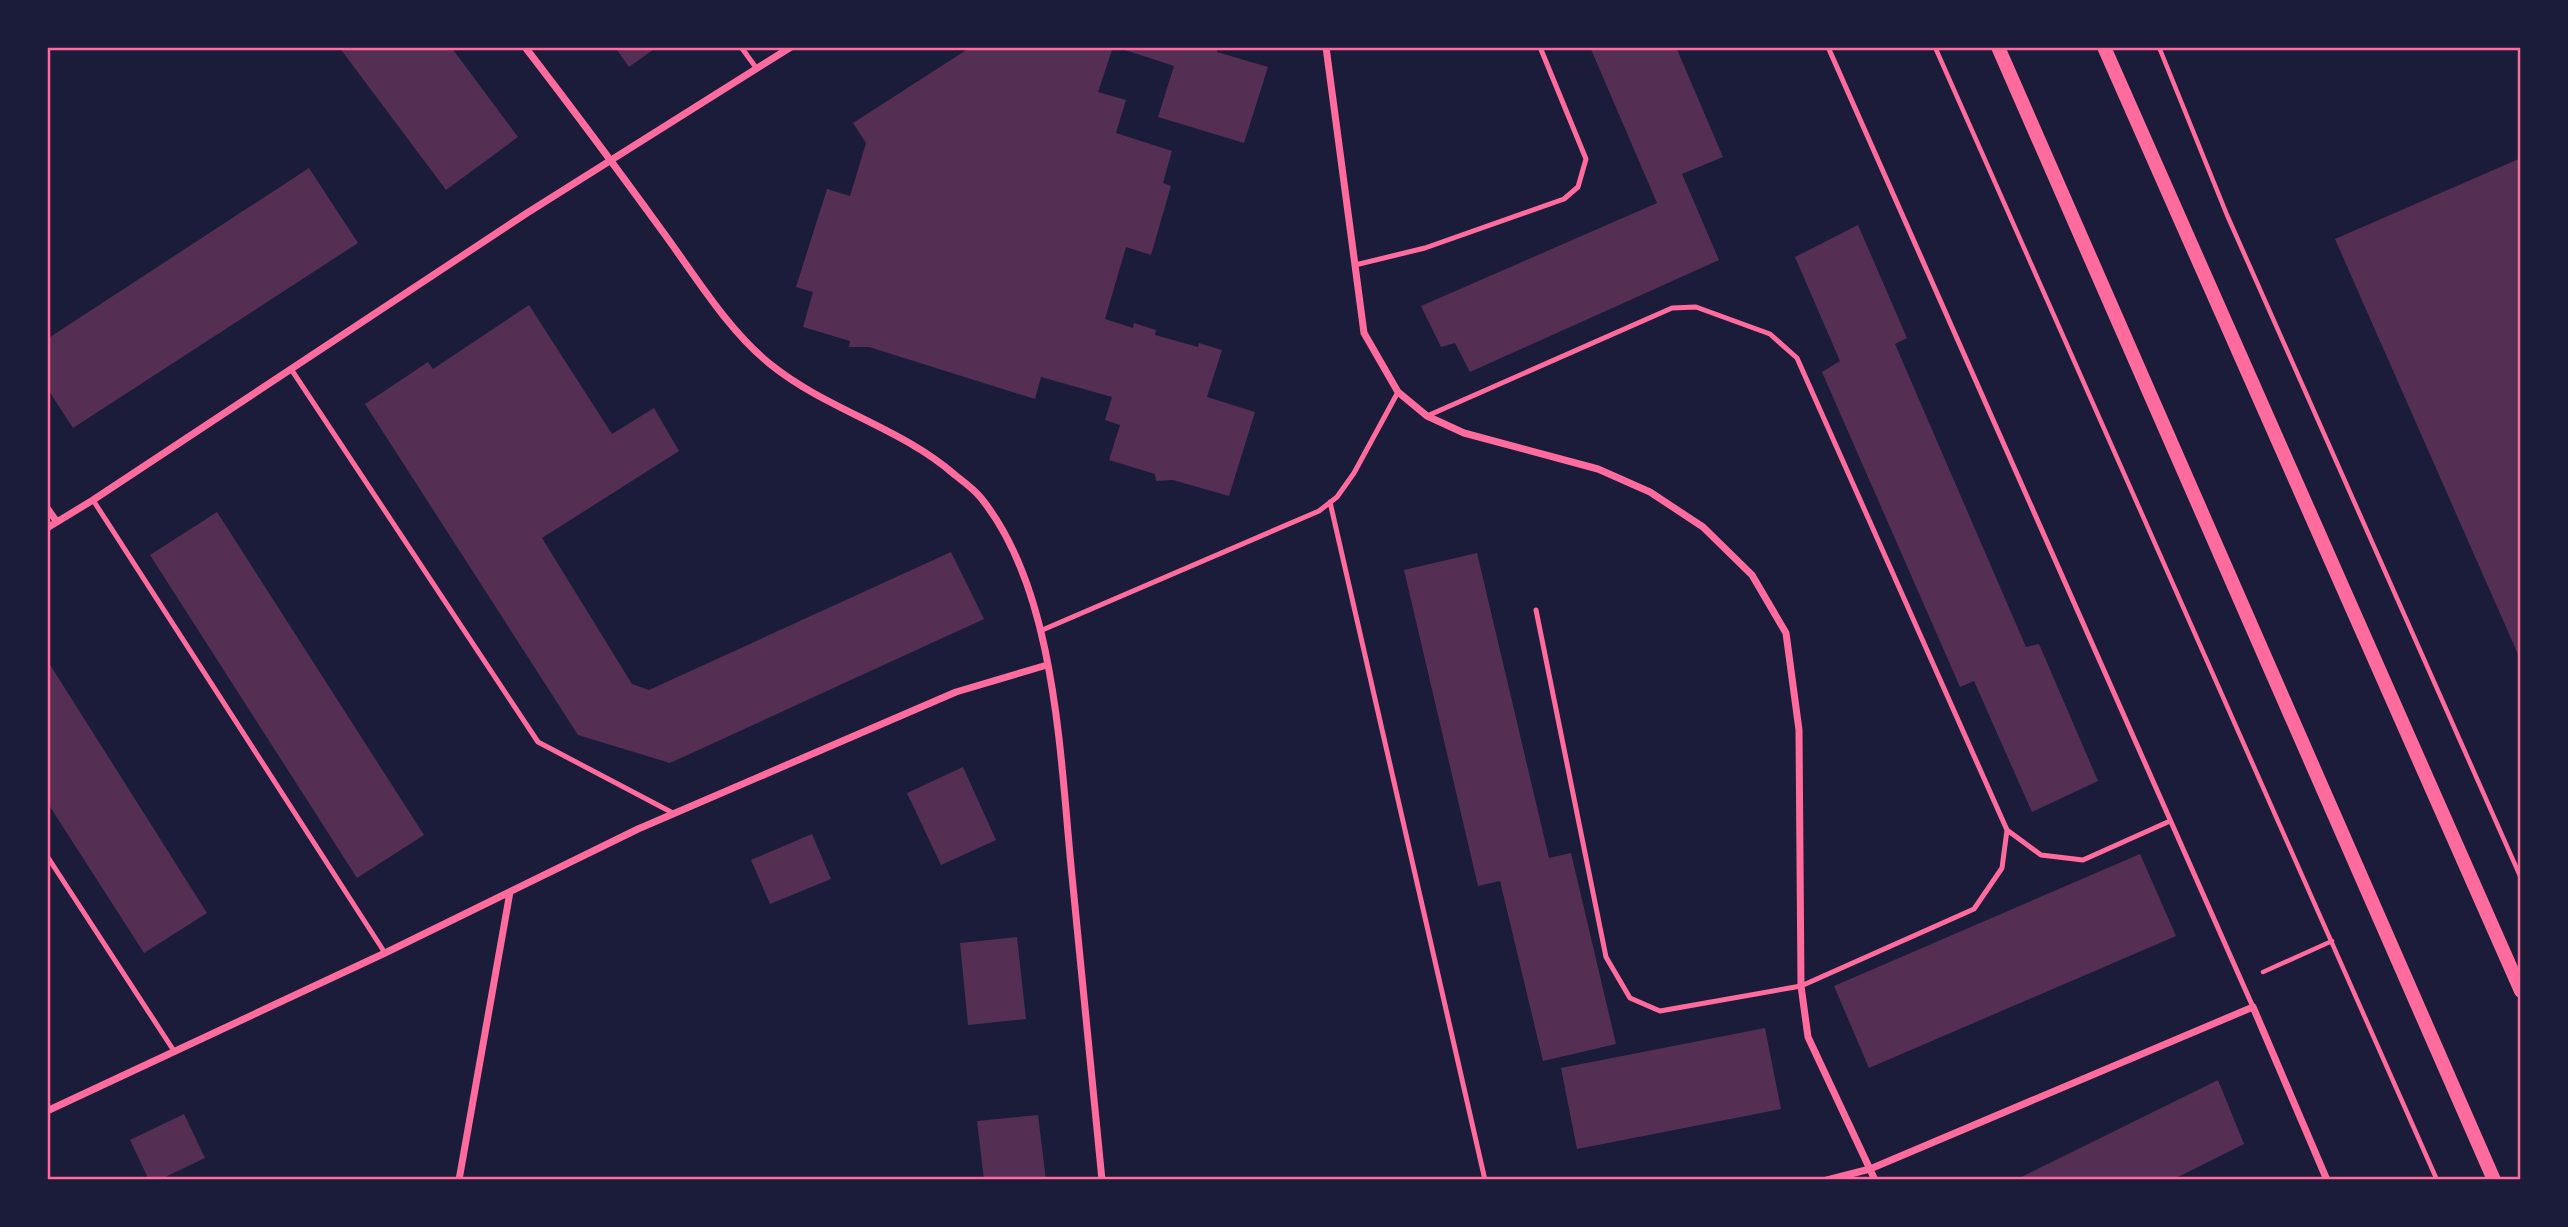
<svg xmlns="http://www.w3.org/2000/svg" width="2568" height="1227" viewBox="0 0 2568 1227" font-family="'PT Sans Narrow',sans-serif">
<style>
.building{fill:#542f53}
.lines{fill:none;stroke-linecap:round;stroke-linejoin:round}
.path{stroke:#ff6b9d;stroke-width:4.5}
.service{stroke:#ff6b9d;stroke-width:5}
.minor{stroke:#ff6b9d;stroke-width:7}
.secondary{stroke:#ff6b9d;stroke-width:14}
.neatline{fill:none;stroke:#ff6b9d;stroke-width:2.5}
</style>
<rect width="100%" height="100%" fill="#1b1b3a"/>
<path class="building" d="M339,47H451L518,137L446,190Z
M615,47H657L629,67Z
M971,47H1113L1098,92L1126,100L1116,133L1172,151L1163,183L1171,186L1151,255L1126,247L1105,319L1133,328L1134,323L1156,330L1155,335L1198,347L1199,343L1222,350L1207,397L1255,412L1229,496L1173,480L1156,481L1155,474L1109,460L1120,425L1105,420L1112,397L1041,377L1035,399L869,347H849L850,341L803,327L813,292L796,287L827,189L850,196L866,143L853,123Z
M1116,47H1218L1217,52L1268,67L1244,143L1158,117L1174,66Z
M1590,47H1676L1723,157L1682,174L1719,260L1470,372L1455,343L1441,347L1421,306L1657,203Z
M2521,158V661L2335,239Z
M309,168L358,243L73,428L47,388V339Z
M1858,225L1907,338L1895,344L2026,647L2039,644L2098,781L2032,812L1974,681L1960,687L1822,372L1840,361L1795,257Z
M529,305L612,434L654,408L679,451L542,538L632,684L649,690L951,552L984,619L670,763L578,735L365,404L428,362L433,369Z
M217,512L424,835L357,878L150,555Z
M1477,553L1549,858L1571,853L1616,1044L1543,1061L1500,881L1478,886L1404,570Z
M47,660L207,913L144,953L47,802Z
M963,767L996,840L941,865L907,793Z
M812,834L831,879L770,904L751,860Z
M2140,854L2176,936L1869,1068L1834,986Z
M1017,937L1026,1019L968,1025L960,943Z
M1765,1028L1781,1109L1577,1149L1561,1068Z
M2218,1080L2244,1144L2172,1180H2015Z
M184,1114L205,1158L159,1180H149L130,1140Z
M1038,1115L1046,1180H984L977,1121Z"/>
<g class="lines">
<path class="path" d="M1935,47L2437,1180
M2159,47L2227,215L2521,878
M2263,972L2332,941"/>
<path class="service" d="M741,47L757,69
M1828,47L2253,1007
M1355,265L1425,248L1564,199L1578,187L1586,159L1540,47
M291,369L538,742L673,813
M1427,416L1672,308L1696,307L1770,334L1797,358L2007,830L2002,868L1974,909L1801,986L1660,1011L1630,998L1606,957L1536,610
M93,500L385,953
M1330,502L1485,1180
M1040,631L1319,511L1337,497L1354,473L1398,392
M2007,830L2041,855L2083,860L2170,821
M47,856L174,1051"/>
<path class="minor" d="M525,47C572,108 618,170 663,232C696,277 727,329 770,364C827,410 900,427 955,475C964,482 974,489 981,498C1057,592 1060,759 1072,876C1082,977 1092,1078 1102,1180
M1326,47L1364,333L1398,392L1427,416L1464,433L1598,469L1650,492L1703,527L1752,575L1786,633L1799,730L1801,986L1808,1037L1875,1180
M47,508L57,522
M47,528L93,500L527,213L791,47
M47,1111L385,953L638,829L956,692L1047,665
M459,1180L510,892
M1827,1180L1870,1169L2253,1007L2327,1180"/>
<path class="secondary" d="M1998,47L2494,1180
M2104,47L2521,991"/>
</g>
<rect width="2568" height="1227" fill="none" stroke="#1b1b3a" stroke-width="98"/>
<rect x="49" y="49" width="2470" height="1129" class="neatline"/>
</svg>
